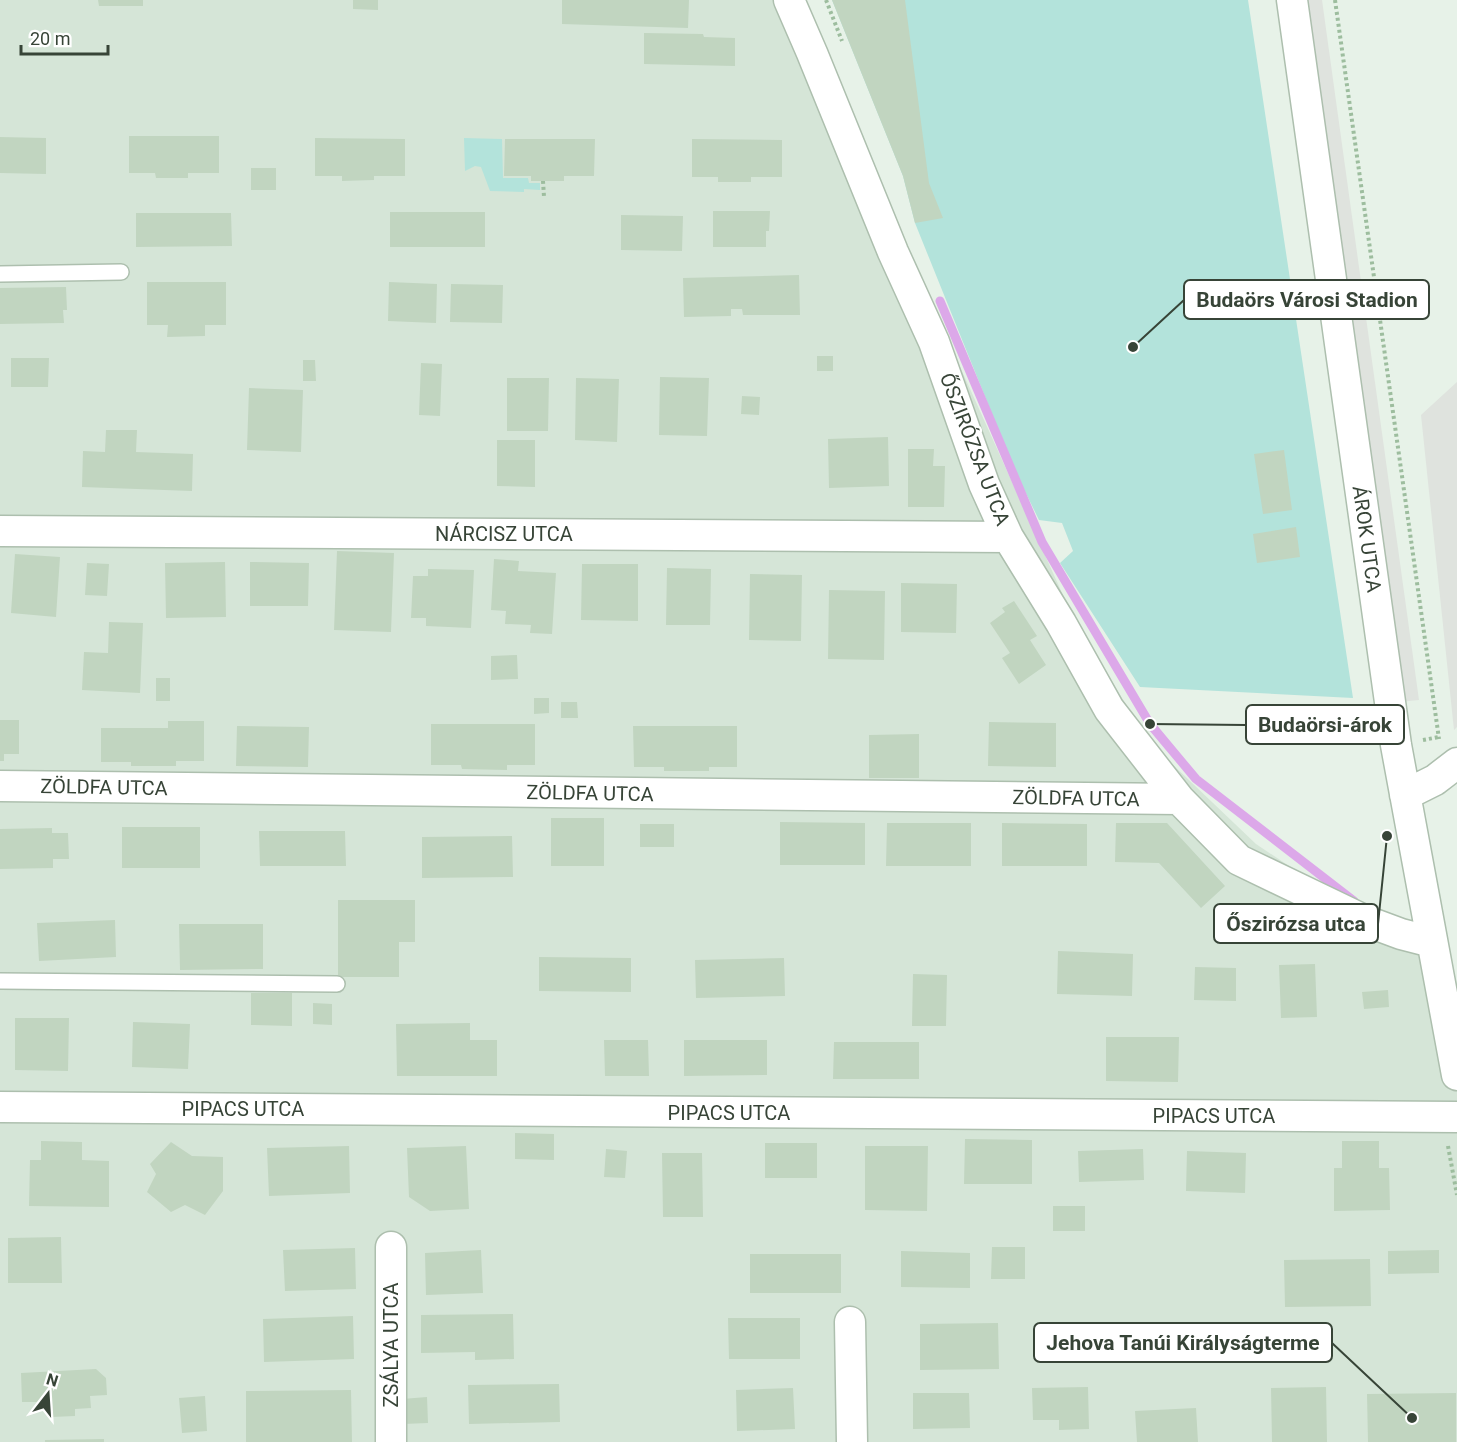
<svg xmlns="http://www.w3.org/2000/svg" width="1457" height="1442" viewBox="0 0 1457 1442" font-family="Roboto,sans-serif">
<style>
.residential{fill:#d5e5d7}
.green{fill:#b3e3db}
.parking{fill:#dfe3de}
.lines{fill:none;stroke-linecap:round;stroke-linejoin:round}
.stream{stroke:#dca8e9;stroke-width:9}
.building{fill:#c1d5c0}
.lane-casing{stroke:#adbfae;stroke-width:18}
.street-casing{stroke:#adbfae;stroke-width:33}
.path{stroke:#9dbd9e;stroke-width:4;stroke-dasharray:3 3;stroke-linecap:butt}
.lane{stroke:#fff;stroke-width:15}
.street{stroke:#fff;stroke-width:30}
.labels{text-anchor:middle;stroke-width:4.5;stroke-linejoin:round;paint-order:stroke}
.street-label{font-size:20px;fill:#374437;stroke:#fff}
.leader{fill:none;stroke:#374437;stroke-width:2}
.callout-dot{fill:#374437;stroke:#fff;stroke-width:2}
.callout{fill:#fff;stroke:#374437;stroke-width:2}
.callout-label{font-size:21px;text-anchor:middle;font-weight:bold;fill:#374437}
</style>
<rect width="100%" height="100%" fill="#e7f2e8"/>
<path class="residential" d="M0,0H805L915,267L1072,615L1148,741L1256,844L1455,977L1457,985V1442H0Z"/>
<path class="green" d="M832,0H1248L1353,698L1140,687L1060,563L1073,551L1062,523L1039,520L1015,471L915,223L903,176Z
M464,138L502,139L503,178H528L529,183H540V190L524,189V192L490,191L481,167L475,166L465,171Z"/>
<path class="parking" d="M1292,0H1322L1419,700L1389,703Z
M1457,382V727L1454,730L1421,415Z"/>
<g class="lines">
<path class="stream" d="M940,301L1042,542L1150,724L1196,779L1354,901"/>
</g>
<path class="building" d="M98,0H143V6H99Z
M353,0H378V10L353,9Z
M562,0H689L688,28L562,24Z
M832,0H905L929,183L943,218L915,223L903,176Z
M644,33L703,34L704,37L735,38V66L644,64Z
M129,136H219V173H188V178H156L155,173H129Z
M0,137L46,138V174L0,173Z
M315,138L405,139V176H374V180L342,181V176H315Z
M505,139H595L594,176H564V181H531V176H504Z
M692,139L782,140V177H751V182H718V177H692Z
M251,168H276V190H251Z
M713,211H770L769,231H766V247H713Z
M390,212H485V247H390Z
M136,213H231L232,246L136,247Z
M621,215L683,216L682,251L621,250Z
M799,275L800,315H743L742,309H731V316L684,317L683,278Z
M147,282H226V325H205V336L167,337L168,325H147Z
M389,282L437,284L436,323L388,321Z
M451,284L503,285L502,323L450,322Z
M66,287L67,310H63L64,323L0,324V288Z
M817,356H833V371H817Z
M11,358H49L48,387H11Z
M303,360H315L316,381H303Z
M421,363L442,364L440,416L419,415Z
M660,377L709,378L707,436L659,435Z
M507,378H549L548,431H507Z
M576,378L619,379L617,442L575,440Z
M249,388L303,390L301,452L247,450Z
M742,396L760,397L759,415L741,414Z
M106,430H137L136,452L193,454L192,491L82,487L83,451L105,452Z
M888,437L889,486L829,488L828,439Z
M497,440H535V487L497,486Z
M908,449H934L933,466H945L944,507H908Z
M1284,450L1292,510L1263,514L1254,454Z
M1296,527L1300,557L1257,563L1253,534Z
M337,551L394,553L391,632L334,630Z
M15,554L60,557L56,617L11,613Z
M494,559L519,561L518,571L556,573L552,634L530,633L531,625L505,624L506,611L491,610Z
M225,562L226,617L166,618L165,563Z
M250,562L309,563L308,606H250Z
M87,563L109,564L107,596L85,595Z
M582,564H638V621L581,620Z
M667,568L711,569L710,625H666Z
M428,569L474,570L471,628L426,626V618H411L413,576H428Z
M750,574L802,575L801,641L749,640Z
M901,583L957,584L956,633L901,632Z
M829,590L885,591L884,660L828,659Z
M1014,601L1037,636L1030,640L1046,665L1019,684L1002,658L1010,653L990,623L1005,612L1002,608Z
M109,622L143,623L140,693L82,690L84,652L108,653Z
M517,655L518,679L491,680V656Z
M156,678H170V701H156Z
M534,698H549V713L534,714Z
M561,702H577L578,718H561Z
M0,720H19V754H4V761H0Z
M168,721H204V761H176V766H131V762H101V728H168Z
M989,722L1056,723V767L988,766Z
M431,724H535V765H507V770L462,769L461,765H431Z
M237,726L309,727L308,767L236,766Z
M633,726H737V767H709V771H664V767H634Z
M919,734V778H869V735Z
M551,818H604V866H551Z
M780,822L865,823V865H780Z
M887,823H971V866H886Z
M1002,823L1087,824V866H1002Z
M1116,823H1167L1225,886L1201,908L1159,863L1115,862Z
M640,824H674V847H640Z
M122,827H200V868H122Z
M52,828V833H68L69,859H53V868L0,869V829Z
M259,831H345L346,866H260Z
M512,836L513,877L422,878V837Z
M338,900H415V942H399V977H338Z
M115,920L116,957L39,961L37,923Z
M179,924H263V969L180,970Z
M1058,951L1133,954L1132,996L1057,994Z
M539,957L631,958V992L539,991Z
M784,958L785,996L696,998L695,960Z
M1315,964L1317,1017L1281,1018L1279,965Z
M1195,967L1236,968V1001L1194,1000Z
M913,974L947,975L946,1026H912Z
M1388,990L1389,1007L1364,1009L1362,992Z
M251,993H292V1026L251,1025Z
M313,1003L332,1004V1025L313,1024Z
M15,1018H69L68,1071L15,1070Z
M133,1022L190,1024L188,1069L132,1067Z
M470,1023V1040H497V1076H397L396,1024Z
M1106,1037H1179L1178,1082L1106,1081Z
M604,1040H648L649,1076H605Z
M684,1040H767V1075L684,1076Z
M834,1042H919V1079H833Z
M515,1133L554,1134V1160L515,1159Z
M965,1139L1032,1140V1184H964Z
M41,1141L82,1142V1160L109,1161V1207L29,1206L30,1160H41Z
M1342,1141H1379V1168H1389L1390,1210L1334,1211V1168H1342Z
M171,1142L192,1156L223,1157V1191L205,1215L185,1205L171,1212L147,1192L156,1174L150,1164Z
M765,1143H817V1178H765Z
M349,1146L350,1193L269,1196L267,1148Z
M466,1146L469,1209L430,1211L409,1197L407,1148Z
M865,1146H928L927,1211L865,1210Z
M606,1149L627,1151L625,1178L604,1177Z
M1143,1149L1144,1180L1079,1182L1078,1151Z
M1187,1151L1246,1153L1245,1193L1186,1191Z
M662,1153H702L703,1217H663Z
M1053,1206H1085V1231H1053Z
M61,1237L62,1283H8V1238Z
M992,1247H1025V1279H991Z
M355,1248L356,1289L285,1291L283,1250Z
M481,1250L483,1293L426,1295L425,1253Z
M1439,1250V1273L1388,1274V1251Z
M901,1251L970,1253V1288L901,1287Z
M750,1254H841V1293H750Z
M1370,1259L1371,1306L1285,1307L1284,1260Z
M513,1314L514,1359L475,1360V1352L421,1353V1315Z
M353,1316L354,1359L264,1362L263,1319Z
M728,1318H800V1359H729Z
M998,1323L999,1369L920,1370V1324Z
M96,1369L106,1378L107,1395L90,1396L91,1408L75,1409V1416L52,1417V1409H39L38,1402H22L21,1373Z
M559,1384L560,1422L469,1424L468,1385Z
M1088,1387L1089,1429L1059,1430V1420H1033L1032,1388Z
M1326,1387L1327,1442H1272L1271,1388Z
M793,1388L795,1429L737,1431L736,1390Z
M351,1390L352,1442H246V1391Z
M913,1393H969L970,1428L913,1429Z
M1456,1393V1442H1368L1367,1394Z
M205,1396L207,1431L182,1433L179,1398Z
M427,1397L428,1423L403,1424L402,1399Z
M1196,1408L1198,1442H1137L1135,1411Z
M104,1439V1442H45V1440Z"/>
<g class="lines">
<defs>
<path id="lane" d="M0,274L121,272
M0,981L337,984"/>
<path id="street" d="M789,0L812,53L893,252L934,342L984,484L1008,537L1061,623L1109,709L1179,799L1239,860L1366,921L1401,934L1432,942
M1292,0L1396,745L1457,1075
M0,531L1008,537
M0,786L1179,799
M1405,795L1435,780L1457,763
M0,1107L1457,1117
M850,1322L852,1442
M391,1442V1247"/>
</defs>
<use href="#lane" class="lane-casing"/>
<use href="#street" class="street-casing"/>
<path class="path" d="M826,0L842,41
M1335,0L1439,739
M543,181L544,197
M1423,740L1439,737
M1448,1146L1457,1195"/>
<use href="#lane" class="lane"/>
<use href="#street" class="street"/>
</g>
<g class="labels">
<g class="street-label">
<text transform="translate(975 449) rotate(69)" y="7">ŐSZIRÓZSA UTCA</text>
<text x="504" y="541">NÁRCISZ UTCA</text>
<text transform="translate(1367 539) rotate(82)" y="7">ÁROK UTCA</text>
<text transform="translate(104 787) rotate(1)" y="7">ZÖLDFA UTCA</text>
<text transform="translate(590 793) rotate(1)" y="7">ZÖLDFA UTCA</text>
<text transform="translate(1076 798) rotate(1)" y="7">ZÖLDFA UTCA</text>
<text x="243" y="1116">PIPACS UTCA</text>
<text x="729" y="1120">PIPACS UTCA</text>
<text x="1214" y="1123">PIPACS UTCA</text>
<text transform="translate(391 1345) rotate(-90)" y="7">ZSÁLYA UTCA</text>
</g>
</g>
<path class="leader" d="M1133 347L1184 300M1150 724L1246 725M1387 836L1378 924M1412 1418L1332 1343"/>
<g class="callout-dot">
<circle cx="1133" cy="347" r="6"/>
<circle cx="1150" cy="724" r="6"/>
<circle cx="1387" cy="836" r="6"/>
<circle cx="1412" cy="1418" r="6"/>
</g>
<g class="callout">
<rect x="1184" y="280" width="245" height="39" rx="6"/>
<rect x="1246" y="705" width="158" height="39" rx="6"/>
<rect x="1214" y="904" width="164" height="39" rx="6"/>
<rect x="1034" y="1323" width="298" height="39" rx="6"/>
</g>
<g class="callout-label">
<text x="1307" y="307">Budaörs Városi Stadion</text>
<text x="1325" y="732">Budaörsi-árok</text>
<text x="1296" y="931">Őszirózsa utca</text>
<text x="1183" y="1350">Jehova Tanúi Királyságterme</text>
</g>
<g transform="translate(48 1394) rotate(17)" stroke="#ffffff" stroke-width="4.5" paint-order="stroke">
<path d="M0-4.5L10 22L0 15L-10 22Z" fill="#374437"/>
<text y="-9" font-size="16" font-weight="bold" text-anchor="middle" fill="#374437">N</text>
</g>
<path d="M21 45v9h87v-9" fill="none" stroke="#374437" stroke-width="3"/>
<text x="30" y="45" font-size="18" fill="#374437" stroke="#ffffff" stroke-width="4.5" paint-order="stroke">20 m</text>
</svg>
